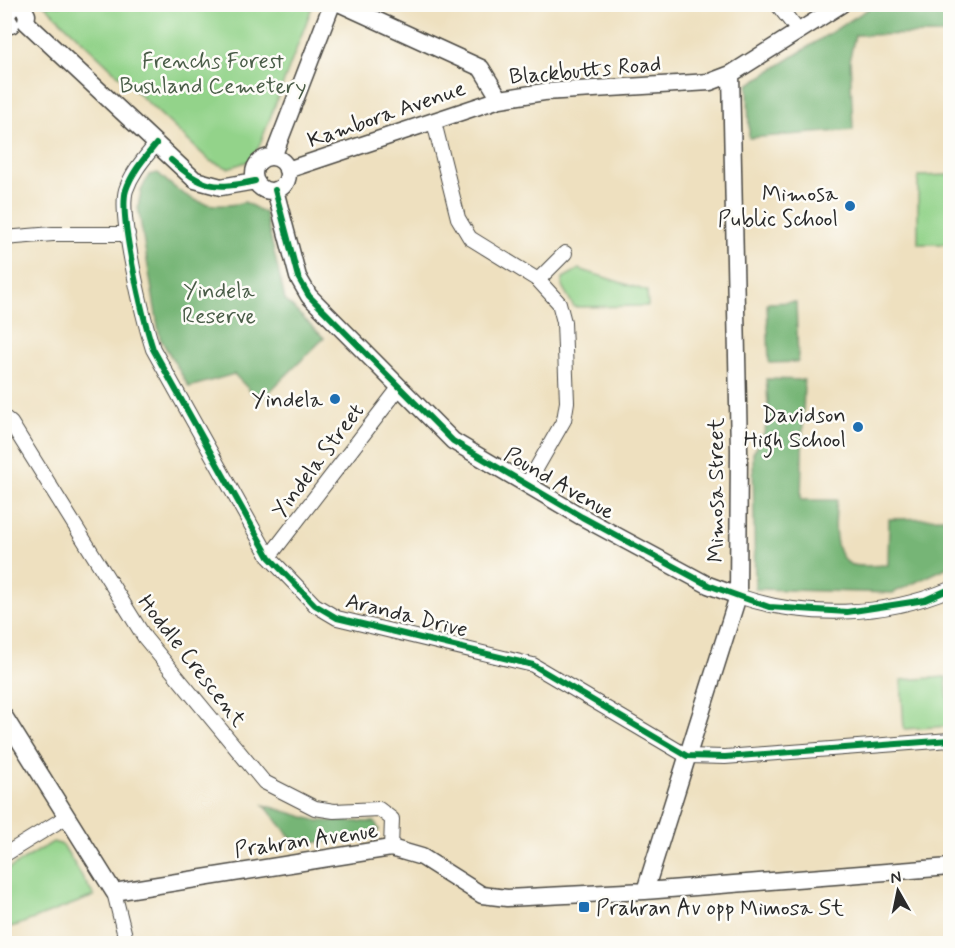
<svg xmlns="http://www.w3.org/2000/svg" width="955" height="948" viewBox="0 0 955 948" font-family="Mynerve,sans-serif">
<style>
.green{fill:#93d38a;stroke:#5f7f5a;stroke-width:1.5}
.forest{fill:#76b576;stroke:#507050;stroke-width:1.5}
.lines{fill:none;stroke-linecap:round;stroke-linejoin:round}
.minor-casing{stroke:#484641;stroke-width:16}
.tertiary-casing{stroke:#484641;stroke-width:19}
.minor{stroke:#fff;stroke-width:14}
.tertiary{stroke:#fff;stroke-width:16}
.cycleway-casing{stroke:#fdfcf7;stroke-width:10}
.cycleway{stroke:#00873e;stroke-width:6}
.poi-dot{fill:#1f6fb2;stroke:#fdfcf7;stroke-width:2}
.labels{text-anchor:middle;stroke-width:5;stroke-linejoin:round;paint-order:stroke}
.park-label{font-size:22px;fill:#4a5d48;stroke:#fdfcf7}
.street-label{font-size:22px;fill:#2b2b2b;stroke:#fdfcf7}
.poi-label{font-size:22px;fill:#2b2b2b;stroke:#fdfcf7;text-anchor:end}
</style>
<rect width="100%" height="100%" fill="#fdfcf7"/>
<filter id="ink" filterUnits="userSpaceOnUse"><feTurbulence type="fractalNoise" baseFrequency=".0167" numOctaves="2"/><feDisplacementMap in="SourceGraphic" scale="12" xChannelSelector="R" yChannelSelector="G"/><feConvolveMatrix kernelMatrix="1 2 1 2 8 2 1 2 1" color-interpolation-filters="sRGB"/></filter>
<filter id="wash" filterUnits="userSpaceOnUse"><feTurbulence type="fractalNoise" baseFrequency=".008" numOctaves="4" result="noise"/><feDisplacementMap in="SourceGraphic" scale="24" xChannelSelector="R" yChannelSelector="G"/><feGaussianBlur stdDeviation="1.35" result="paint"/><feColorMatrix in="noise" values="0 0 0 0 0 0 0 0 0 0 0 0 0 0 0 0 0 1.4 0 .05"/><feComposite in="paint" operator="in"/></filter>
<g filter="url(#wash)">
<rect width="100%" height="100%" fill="#eee0bf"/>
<path class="green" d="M44,5H313L259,147L249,161L228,168L210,161Z
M950,175V244H918V176Z
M579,269L647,291L648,306L574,307L562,286L563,278Z
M946,677L950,726L904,729L901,680Z
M53,842L63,845L94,896L18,925L5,928V871Z"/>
<path class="forest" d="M876,4L950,5V34L855,35L850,57L853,130L749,138L748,85Z
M158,173C185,199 207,212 245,202L265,213L285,300L324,338L260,401L234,374L189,387L160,338L138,207L141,191L149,175Z
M796,302L798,362L769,363L767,303Z
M766,379L804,380L801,500H837C835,517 831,554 850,564C859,568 878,565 888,565L889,519L950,518V566L893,593L755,589L753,453C772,426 769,411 766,379Z
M264,805L318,821L375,822L379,830L372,835L297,845Z"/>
</g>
<g filter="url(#ink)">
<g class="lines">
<defs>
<path id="minor" d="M777,4L799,32
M434,122L458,218L470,238L538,280L559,303L564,322L567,402L564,420L528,483
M156,144C144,159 132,172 126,190C118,216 144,321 153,349L269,557L315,605L337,618L533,665L687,756L725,757L950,740
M4,238L53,234H128
M538,280L565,253
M4,417L11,423L145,638L264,782L315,808L334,811L379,809L392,819L391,848
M269,557L399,388
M738,596C806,619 884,617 950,589
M4,855L66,817
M114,892L127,944"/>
<path id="tertiary" d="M341,4L481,68L500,99
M11,8L18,6L24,9L27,15L26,22
M26,22L195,180L221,187L255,181
M11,25L6,17L11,8
M273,157L332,4
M254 174a17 17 0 1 1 34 0a17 17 0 1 1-34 0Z
M287,170L500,99L544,92L710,82L731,74L842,4
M275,190L298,277L309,296L453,441L582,517L708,585L738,596
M4,716L114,892L391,848L422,857L482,895L507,898L645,891L950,867
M645,891L738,596L739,450L731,74"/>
</defs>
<use href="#minor" class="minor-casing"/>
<use href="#tertiary" class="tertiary-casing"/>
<use href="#minor" class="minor"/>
<use href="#tertiary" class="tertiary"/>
<defs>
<path id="cycleway" d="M156,144C144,159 132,172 126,190C118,216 144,321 153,349L269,557L315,605L337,618L533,665L687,756L725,757L950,740
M171,160C203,188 214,190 255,181
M275,190L298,277L309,296L453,441L582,517L708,585L769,607L847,612L925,600L950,589"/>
</defs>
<use href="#cycleway" class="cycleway-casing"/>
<use href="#cycleway" class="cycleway"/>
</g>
</g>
<g class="poi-dot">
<circle cx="850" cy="206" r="6"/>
<circle cx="335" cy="399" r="6"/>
<circle cx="858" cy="427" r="6"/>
<rect x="578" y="901" width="12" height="12" rx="3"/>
</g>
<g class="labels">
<g class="park-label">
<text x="213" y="68">Frenchs Forest<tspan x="213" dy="25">Bushland Cemetery</tspan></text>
<text x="219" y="298">Yindela<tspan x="219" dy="25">Reserve</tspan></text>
</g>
<g class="street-label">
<text transform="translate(585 69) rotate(-5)" y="8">Blackbutts Road</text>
<text transform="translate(386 113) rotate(-19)" y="8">Kambora Avenue</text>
<text transform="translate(317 460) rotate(-53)" y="8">Yindela Street</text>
<text transform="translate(560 482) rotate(30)" y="8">Pound Avenue</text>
<text transform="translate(715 490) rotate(-90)" y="8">Mimosa Street</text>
<text transform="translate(407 614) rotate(14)" y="8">Aranda Drive</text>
<text transform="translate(193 660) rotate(52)" y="8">Hoddle Crescent</text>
<text transform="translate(306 839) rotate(-8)" y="8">Prahran Avenue</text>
</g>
<g class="poi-label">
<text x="838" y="201">Mimosa<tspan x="838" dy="25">Public School</tspan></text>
<text x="323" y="407">Yindela</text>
<text x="846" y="422">Davidson<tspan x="846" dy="25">High School</tspan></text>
<text x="596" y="915" text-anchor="start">Prahran Av opp Mimosa St</text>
</g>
</g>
<rect width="955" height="948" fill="none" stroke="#fdfcf7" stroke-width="24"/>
<g transform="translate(898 891) rotate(351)" stroke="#fdfcf7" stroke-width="4.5" paint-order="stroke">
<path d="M0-4.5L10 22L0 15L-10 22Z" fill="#2b2b2b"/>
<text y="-9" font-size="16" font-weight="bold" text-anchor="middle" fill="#2b2b2b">N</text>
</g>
</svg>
